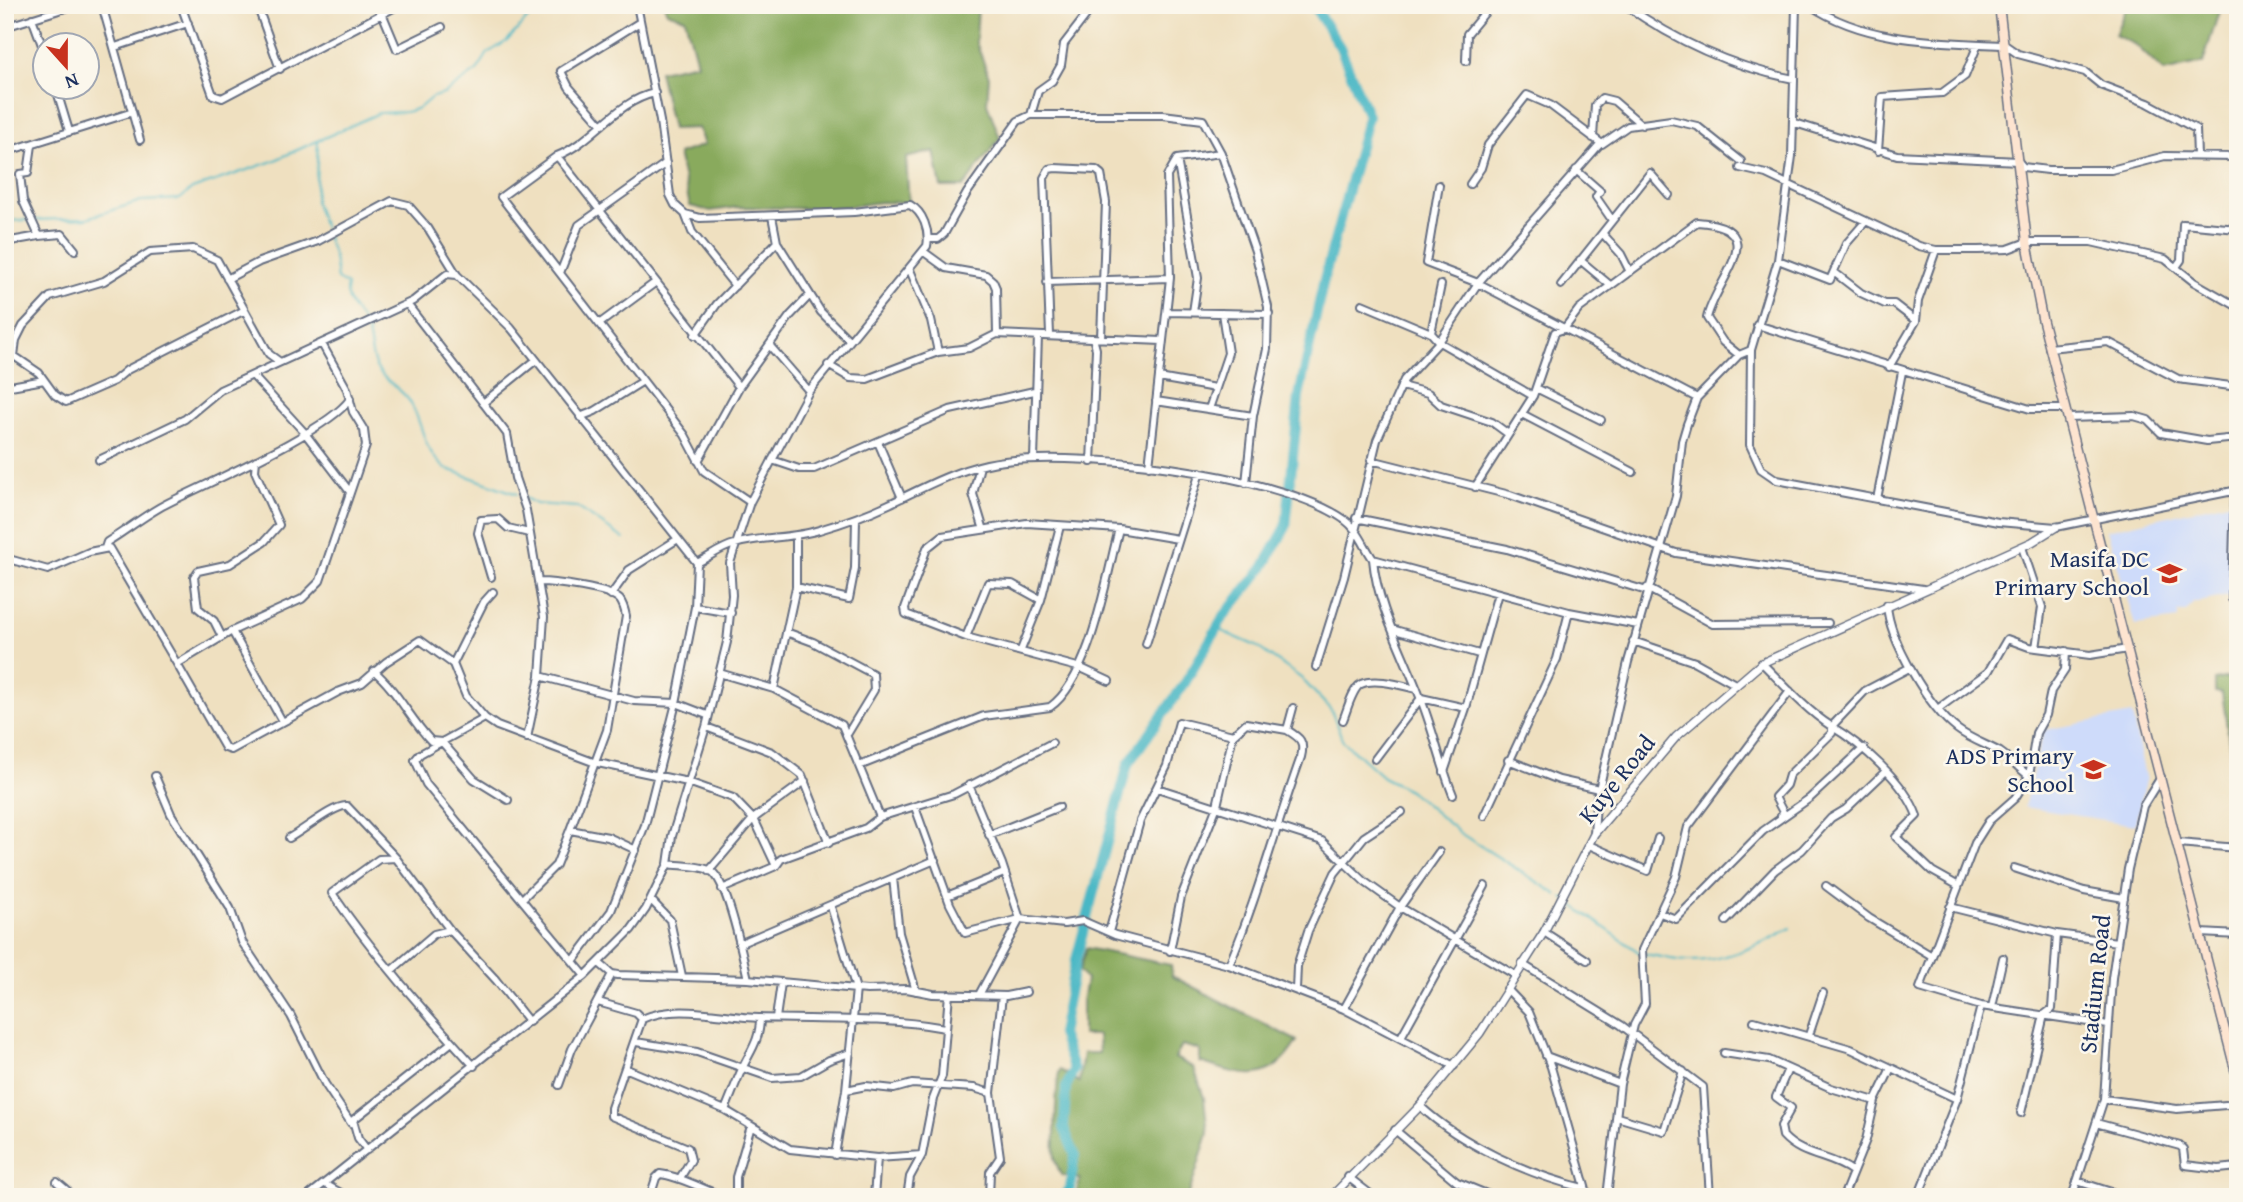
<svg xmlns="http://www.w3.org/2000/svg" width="2243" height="1202" viewBox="0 0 2243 1202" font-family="'Gentium Book Plus',serif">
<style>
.built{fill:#cedbfa}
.forest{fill:#89aa5d;stroke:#526c5e;stroke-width:2}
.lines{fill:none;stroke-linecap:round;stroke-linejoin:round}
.stream{stroke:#4ab7c5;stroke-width:2}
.river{stroke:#4ab7c5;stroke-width:10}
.minor-casing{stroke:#656d80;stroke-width:10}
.tertiary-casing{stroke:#656d80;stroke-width:10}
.secondary-casing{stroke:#656d80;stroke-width:11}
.minor{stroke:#fff;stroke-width:6}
.tertiary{stroke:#fff;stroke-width:7}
.secondary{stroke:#fde4d0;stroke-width:8}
.labels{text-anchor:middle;stroke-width:5;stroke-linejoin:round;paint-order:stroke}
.poi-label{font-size:24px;fill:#1b2f5e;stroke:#fbf7ec;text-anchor:end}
.street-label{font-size:24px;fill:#1b2f5e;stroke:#fbf7ec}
</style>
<rect width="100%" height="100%" fill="#fbf7ec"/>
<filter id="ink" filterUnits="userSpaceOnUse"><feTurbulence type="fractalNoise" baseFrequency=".0143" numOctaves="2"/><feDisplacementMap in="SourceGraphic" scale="14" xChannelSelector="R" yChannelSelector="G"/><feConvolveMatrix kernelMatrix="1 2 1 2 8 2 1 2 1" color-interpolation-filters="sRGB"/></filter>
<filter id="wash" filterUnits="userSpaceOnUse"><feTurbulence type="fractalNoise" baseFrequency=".00686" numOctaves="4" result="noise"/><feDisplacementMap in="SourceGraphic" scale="28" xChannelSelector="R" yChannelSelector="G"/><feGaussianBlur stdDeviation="1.57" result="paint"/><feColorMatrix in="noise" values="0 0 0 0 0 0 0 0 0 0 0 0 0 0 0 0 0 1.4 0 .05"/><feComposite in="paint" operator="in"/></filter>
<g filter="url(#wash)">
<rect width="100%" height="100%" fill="#efe0c0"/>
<path class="built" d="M2237,500L2234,595L2193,603L2186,612H2178V619L2135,625L2107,530Z
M2132,714L2146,781L2135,825L2024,807L2044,730Z"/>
<path class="forest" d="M664,5H978L976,42L989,77L987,103L1000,138L963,187H941L934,151L906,158L909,203L881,202L831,209L739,207L710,211L690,206L678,154L704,145L698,128L672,129L659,71L697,63L685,18L667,12Z
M2127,5H2221L2203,63L2164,72L2136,45L2115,35Z
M2238,675V769H2233L2222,693L2215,692V680Z
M1086,948L1171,965L1172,976L1297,1041C1270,1086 1245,1077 1200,1062V1050L1182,1045L1175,1058L1194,1068L1204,1098L1208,1134L1188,1197H1076L1080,1179L1061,1175C1059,1170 1056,1164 1055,1159C1054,1148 1056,1075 1060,1070L1079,1082L1083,1053H1099L1098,1035H1082V1001L1086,980L1079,971Z"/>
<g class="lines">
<path class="stream" d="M318,142L315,202L334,257L337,279L347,285C343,300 354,309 362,321
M34,220L87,218L141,201L180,199L192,189L273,161L379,113L406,112L419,108L432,97L444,94L477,71L488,53L507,41L540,5
M5,221L29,220
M365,326C372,339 369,353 376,367C384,382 401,387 410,402C424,425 422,450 445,468L517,494
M525,498L536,504L577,507L624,539
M1217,629L1256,646L1301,678L1331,710L1343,741L1383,777L1409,790L1460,833L1558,895
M1563,898L1640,953
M1645,954C1659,956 1675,961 1688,961C1725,962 1761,944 1791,928"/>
<path class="river" d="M1064,1197L1070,1188L1075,1155L1064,1128L1066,1087L1074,1070L1061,1034L1075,963L1128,764L1185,683L1224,616L1263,568L1286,527L1299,396L1324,279L1368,116L1340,47L1313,5"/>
</g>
</g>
<g filter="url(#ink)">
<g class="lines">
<defs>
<path id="minor" d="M102,5L140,140
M181,5L213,95L222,98L399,5
M257,5L280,69
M1625,5C1677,42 1732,67 1794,79
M1796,5L1792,156L1778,260L1751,350L1750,445L1761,469L1777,480L1998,522L2056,527L2238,490
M1810,5C1865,43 1940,42 2005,45L2018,54L2085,72L2101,85L2148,103L2196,129L2197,156
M382,13L397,49L442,27
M32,18L46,56
M5,27L75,5
M115,47L188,23
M1466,61L1467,34L1491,5
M56,88L69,131
M655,93C616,101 593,142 557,156L739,387
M1031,115L1038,91L1052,81L1061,65L1064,44L1094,5
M1795,123L1897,155L2018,161L2023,167L2048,170H2111L2165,156L2238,157
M602,125L569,87L561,71L640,22
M1593,138L1595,105L1602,98L1614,101L1642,125
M32,145L28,173L20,174L23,201L39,236L62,234L75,250
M1878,151L1882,97L1942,93L1965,76L1978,44
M5,152L130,113
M557,156L501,197L685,435L704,471L750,502
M1177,159L1198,278L1193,312
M1740,168L1766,174L1919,246L1936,250H1978L2008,249L2027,242H2091L2165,259L2194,282L2238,307
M1576,170L1600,191L1596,197L1612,220
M1470,184L1481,168L1488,145L1527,95L1550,105L1602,144L1628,126L1671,120L1697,126L1741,161
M1439,185L1426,263L1478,283L1697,398
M685,214L692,232L735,286
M1603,234L1621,254L1630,272
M929,239H938L944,234L967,193L1018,121L1031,115H1163L1203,120L1221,153L1255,251L1268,307L1267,349L1253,416L1246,483
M5,242L39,236
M777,242L821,312L849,340
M924,252L946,268L986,275L993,281L996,288L997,334
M1580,260L1610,285
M1778,260L1830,280L1846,244L1866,221
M2176,267L2181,260L2183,224L2238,229
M910,270L931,320L938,352
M560,273L579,225L666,163
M1835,273L1861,293L1885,304H1894L1916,321
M227,279L259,262L318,241L392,201L408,205L428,228L457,275
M1047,282L1170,278
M1561,285L1650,173L1669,195
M407,304L507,434L515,478L526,510L544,617L540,676L527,738
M1362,304L1431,333L1439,342L1533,396
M243,311L127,370L114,381L66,402L55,395L39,373L14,356L16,340L23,326L50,297L104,281L150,252L193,249L217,260L269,354L280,362
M1167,312L1269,314
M599,324L656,282
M1757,325L2030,409H2063
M1431,333L1441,285
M695,335L717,304L777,242L772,216
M1050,335L1044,178L1049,169L1055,168L1096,170L1101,174L1106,202L1101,338
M322,344L347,389L353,412L364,430L366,446L320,581L302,599L232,631L177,664L225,748L231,750L338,692L362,683L386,662L420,640L453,664L466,696L485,718L497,726L593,762L688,782L733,798L755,821L776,866
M770,346L809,391
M2049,348L2108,342L2178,379L2238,387
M828,365L850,378L867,379L938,352L969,348L997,334L1162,341
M1889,367L1916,321L1918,301L1936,250
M253,376L304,432L350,492
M1159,378L1215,388
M1401,386L1428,393L1441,405L1492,422L1507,433
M5,387L44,380
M1536,388L1601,420
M1156,401L1253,416
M483,403L536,360
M1209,409L1228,353L1222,313
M1522,414L1633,472
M580,417L595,411L643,381
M2068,418L2134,416L2148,420L2161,433L2207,441L2238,438
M878,442L902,498
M1034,459L1038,336
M99,460L185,419L220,390L413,301L447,274L457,275L511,328L697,563L695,607L676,703L645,825L611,911L574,960
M772,460L799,469H814L950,410L1034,391
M1371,460L1510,495L1676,553L1923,589
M698,461L739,387L790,316L810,295
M1091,462L1096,349L1093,338
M980,466L973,494L983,527
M1149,466L1170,278L1167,176L1177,159L1221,153
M1475,487L1533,396L1555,332L1564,329L1579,309L1697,222C1775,227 1715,280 1707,318L1723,342L1739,355
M1877,499L1902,372
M1356,518L1507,549L1647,591
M2022,547L2042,607L2036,648
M105,548L107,542C127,530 146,514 166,504C207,483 327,432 350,399
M5,558L48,570L89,552L109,548L177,664
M1373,559C1377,606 1403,652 1420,697C1433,729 1440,763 1453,795
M697,563C709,557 722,547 735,544C762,536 791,539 819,530C843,523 866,515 889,504C921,489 951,472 987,464C1064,447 1280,473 1345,520C1358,529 1364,546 1373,559L1569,612L1638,625
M491,577L478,533L481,520L498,519L508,528L529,533
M796,587L849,599L855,568L856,518
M1647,588L1713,624L1828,623
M611,595L629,570L678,539
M2232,599L2235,491
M1887,605C1889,640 1930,709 1957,729C1970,739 1985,744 2000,752C2010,759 2019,768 2029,776
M695,607L731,613
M1395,630L1479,654
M232,631L282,721
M786,632L813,642L873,674L874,690L848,733
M222,637L214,621L198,608L194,577L198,571L230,564L264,542L279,525L255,471L256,460
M966,637L988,583L1012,584L1041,600
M1633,641L1695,662L1735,684
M1146,644L1200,472
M1021,650L1041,600L1060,526
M2066,651L2065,670L2051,691L2046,715L2036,733L2029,776L2015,798L1989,821L1975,843L1920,988L1981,1006L2108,1025
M1762,663C1783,684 1806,710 1831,726C1861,744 1905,782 1917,816L1896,837L1932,871L1957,885
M453,664L484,602L493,592
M1316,667L1344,577L1377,440L1404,380L1439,342L1478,283L1600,144
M374,671C396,689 410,719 431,741L442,742L474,779L508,800
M719,673L774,689L842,725L880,817
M540,676L634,701L676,703L707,715
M1109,681L1081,668L966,637L906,614L905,608L927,548L942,536L1027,523L1119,529L1178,539
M774,689L796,587V537
M1939,708L1988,672L2007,639L2029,647L2090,655L2128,649
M485,718L420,754L415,760L426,784L585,976
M1343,720C1347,711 1352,689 1361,684C1375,677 1403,686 1417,689
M706,727L772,752L802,775L829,843
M1375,759L1421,698L1466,708
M1508,760L1559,780L1599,789
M859,766L984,716L1050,707C1091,678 1106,577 1119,529
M1444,772L1466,708L1498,593
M155,776L171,814L230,908L242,942L291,1016L325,1084L351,1123
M969,785L1002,864L1020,919L980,993
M1157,788L1322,841L1365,882L1400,907L1515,975
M915,807L950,904L965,933L1020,919L1064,924L1083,921L1115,935L1229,965L1344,1009L1454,1066
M1484,816L1557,659L1569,612
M1781,816L1784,814L1775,797L1786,785L1789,775L1832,733V726L1865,691L1909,668
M570,830L608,837L636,850
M1594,834L1596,803L1628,662L1676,496L1682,441L1687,424L1697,398L1739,355L1751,350
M989,835L1059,807
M289,838C304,830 335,804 347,806L396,858L450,930L496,980L529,1022
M2178,843L2238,848
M1589,845L1648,871L1658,838
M396,858L379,859L332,893C374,955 424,1011 474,1066
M668,864C680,866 700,865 711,871C728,881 743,958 748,979
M2014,868L2084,891L2124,898
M709,871L753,819L805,781
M893,878L899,933L916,991
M1826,886L1869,918L1932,956
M722,889L776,866L781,859L866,828L880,817L954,794L1052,743
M947,896L1004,873
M523,898L556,865L570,830L607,730L626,616C625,611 623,604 620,600C611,589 553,582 538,582
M651,900L670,920L682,976
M831,907L856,989L846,1090L835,1155
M1950,907L2057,934L2117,942
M1660,913L1676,919L1763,831L1810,798L1864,748
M1726,921L1775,870L1802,850L1831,818L1846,809L1886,771
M1109,932L1140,821L1167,766L1179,722L1233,735
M1544,932L1587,960
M2201,933L2238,935
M739,944L935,860
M1170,951L1181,897L1217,806L1233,735L1246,723L1287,730
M599,963L612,974L618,975L748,979L867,990L907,989L933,994L1006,996L1026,992
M1522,964L1621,1025L1703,1087L1710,1197
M1229,965C1258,897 1276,826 1301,757C1305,741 1300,738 1287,730L1293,708
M392,970L434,934L450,930
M1507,989L1529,1012L1551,1067L1588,1197
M1296,990L1297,966L1308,931L1335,873L1364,837L1402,812
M598,1002L636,1013L642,1019L611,1108V1116L688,1148L691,1160L680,1178
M1992,1007L2003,958
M1344,1009L1400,907L1439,852
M776,1018L781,983
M642,1019C676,1003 723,1017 759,1018C822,1020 884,1017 945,1028
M1754,1021L1851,1049L1957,1099
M1809,1035L1823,993
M1401,1037L1485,886
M636,1042L697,1052L772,1078L801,1076L829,1060L850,1053
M1724,1053L1769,1060L1831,1088L1875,1101
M1546,1056L1620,1084
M627,1069L725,1110L790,1149L877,1158L922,1155L933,1099L942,1076L949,994
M1788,1069L1776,1097L1791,1108L1781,1126L1783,1136C1802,1157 1830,1155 1852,1171
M559,1085L572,1049L612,974
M846,1090L866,1086L894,1089L912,1084L974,1088L991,1093
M2104,1099L2177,1109L2238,1104
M1420,1106C1462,1145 1527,1174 1583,1188
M725,1110C731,1096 736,1082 742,1069C751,1050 760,1040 760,1018
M2021,1113L2044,1015L2052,1009L2057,934
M1617,1117L1664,1131L1683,1071
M2096,1123L2180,1146L2183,1149L2185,1165L2219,1169L2238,1167
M1395,1130L1457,1182L1494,1197
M367,1150L358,1138L353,1120L452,1042
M1348,1177L1374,1197
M2077,1181L2127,1197
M57,1182L75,1197
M325,1184L348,1197
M307,1197L585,976L631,930L646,909L668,864L672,836L706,727L727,642L732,595L730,563L750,502L809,391L927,246C930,231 923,212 910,205L854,212L700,218L685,214L675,205L670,195L660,121L637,5
M650,1197L656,1178L660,1174C680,1176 704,1190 725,1197
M736,1197V1177L751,1126
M874,1197L877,1158
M907,1197L910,1177L922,1155
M989,1197L990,1172L1000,1157L991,1093L1002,996
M1607,1197L1620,1084L1634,1025L1645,1004L1642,950L1676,877L1688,827L1790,691
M1843,1197L1866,1140L1875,1101L1891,1068
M1918,1197L1957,1099L1981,1006
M2072,1197L2104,1099L2112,978L2128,869L2143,806L2161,777"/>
<path id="tertiary" d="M1331,1197L1420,1106L1480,1033L1544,932L1594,834L1676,737L1762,663L2032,542L2056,527"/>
<path id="secondary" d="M1999,5L2027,242L2042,318L2238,1081"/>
</defs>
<use href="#minor" class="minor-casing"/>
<use href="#tertiary" class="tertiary-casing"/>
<use href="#secondary" class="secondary-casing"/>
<use href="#minor" class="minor"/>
<use href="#tertiary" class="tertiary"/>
<use href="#secondary" class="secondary"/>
</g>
</g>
<defs>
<symbol id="school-bare" viewBox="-9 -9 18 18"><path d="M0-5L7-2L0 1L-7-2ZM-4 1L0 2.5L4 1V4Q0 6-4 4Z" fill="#c8321e" stroke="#fbf7ec" stroke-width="2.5" paint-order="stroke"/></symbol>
</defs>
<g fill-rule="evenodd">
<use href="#school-bare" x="2152" y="556" width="35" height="35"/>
<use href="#school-bare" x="2076" y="752" width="35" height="35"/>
</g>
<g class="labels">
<g class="poi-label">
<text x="2149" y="567">Masifa DC<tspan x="2149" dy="28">Primary School</tspan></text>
<text x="2074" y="764">ADS Primary<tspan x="2074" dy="28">School</tspan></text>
</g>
<g class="street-label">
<text transform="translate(1617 779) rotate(-51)" y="8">Kuye Road</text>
<text transform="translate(2095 984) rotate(-84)" y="8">Stadium Road</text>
</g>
</g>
<rect width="2243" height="1202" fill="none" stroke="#fbf7ec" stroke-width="28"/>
<g transform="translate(66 66) rotate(159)"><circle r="33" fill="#fbf7ec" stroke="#a1a7b3" stroke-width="2"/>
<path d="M0-5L12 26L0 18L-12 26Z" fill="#c8321e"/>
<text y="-10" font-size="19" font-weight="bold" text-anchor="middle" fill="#1b2f5e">N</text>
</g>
</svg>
